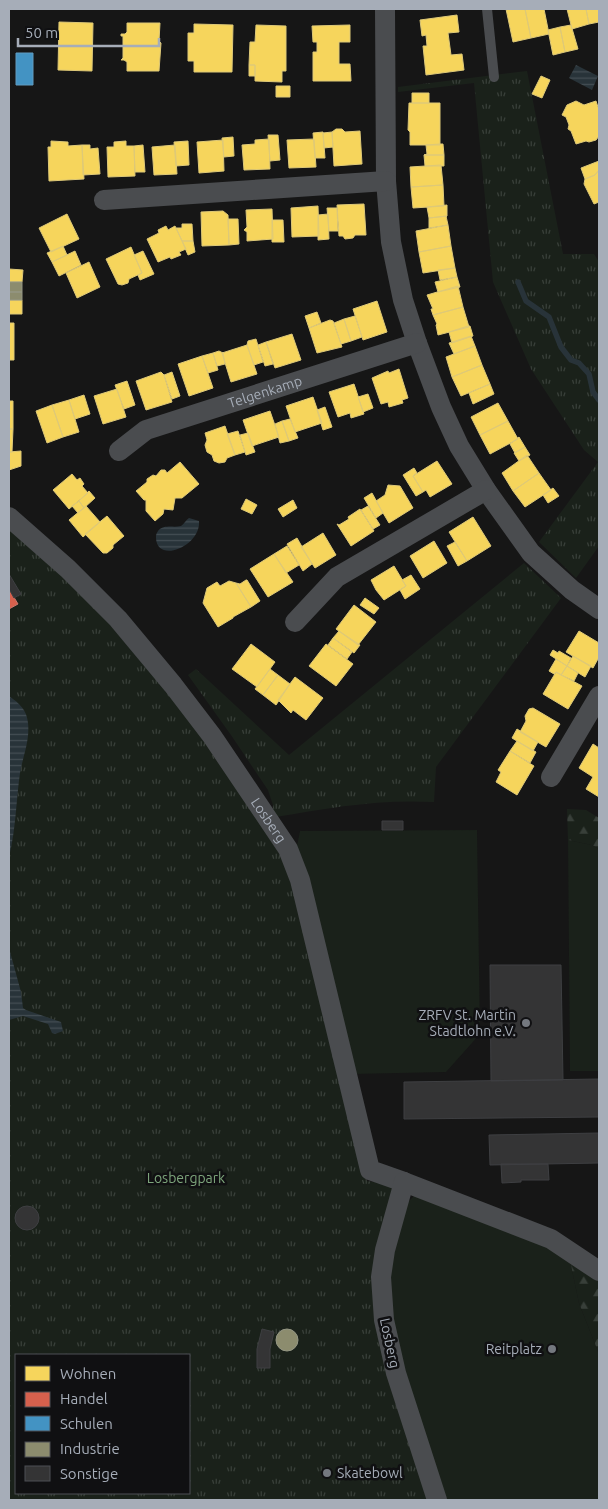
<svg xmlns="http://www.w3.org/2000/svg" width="608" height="1509" viewBox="0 0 608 1509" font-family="Ubuntu,sans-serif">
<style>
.green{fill:#1a211a}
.forest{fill:url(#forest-firs)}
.park{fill:url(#park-tufts);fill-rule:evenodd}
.water{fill:url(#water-rules)}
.homes{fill:#f6d55c;stroke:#dec978}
.shops{fill:#d6604d;stroke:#c8776d}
.schools{fill:#4393c3;stroke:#619bc0}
.industry{fill:#8c8c6e;stroke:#949684}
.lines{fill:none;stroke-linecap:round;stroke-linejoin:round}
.stream{stroke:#283339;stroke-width:5.5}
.building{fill:#343435;stroke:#3e3f42}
.lane{stroke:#4a4c4f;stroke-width:10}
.street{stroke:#4a4c4f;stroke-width:20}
.poi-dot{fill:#74787f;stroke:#101012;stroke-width:2}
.labels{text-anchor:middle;stroke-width:5;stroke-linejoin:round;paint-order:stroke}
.street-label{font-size:14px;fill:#a6adb8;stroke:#101012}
.poi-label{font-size:14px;fill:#a6adb8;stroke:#101012;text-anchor:end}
.park-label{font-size:14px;fill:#7da57b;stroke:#101012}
</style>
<defs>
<pattern id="forest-firs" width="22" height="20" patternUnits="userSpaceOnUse" patternTransform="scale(1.25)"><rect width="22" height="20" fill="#1a211a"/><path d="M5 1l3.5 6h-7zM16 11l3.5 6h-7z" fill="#383f39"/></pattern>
<pattern id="park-tufts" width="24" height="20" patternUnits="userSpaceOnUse" patternTransform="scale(1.25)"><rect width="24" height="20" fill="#1a211a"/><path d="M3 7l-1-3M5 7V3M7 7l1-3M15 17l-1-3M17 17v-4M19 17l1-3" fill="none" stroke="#383f39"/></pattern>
<pattern id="water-rules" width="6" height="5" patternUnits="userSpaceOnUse" patternTransform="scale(1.25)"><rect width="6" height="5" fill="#283339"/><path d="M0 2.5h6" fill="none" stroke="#444e54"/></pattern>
</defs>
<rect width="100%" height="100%" fill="#161616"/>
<path class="green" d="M477,830L480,1034L446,1072L352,1074L297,846L300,831Z
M568,840L592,845L599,849V1071H570Z
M416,1194L544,1245L570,1260L579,1303L599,1354V1500H442L401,1373L385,1277L400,1210Z"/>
<path class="forest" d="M567,809L586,810L599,818V849L592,845L568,840Z
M570,1260L599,1280V1354L579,1303Z"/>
<path class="park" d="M527,71L563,254H594L599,262V546L576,578L539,542L598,462L584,450L531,369L493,282L474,83L398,92V87Z
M9,527L90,601L204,735L288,864L367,1181L389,1184L395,1194L378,1279L433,1500H9ZM16,1355H189V1493H16Z
M524,563L561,598L436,767L434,802C377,799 330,808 275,817L272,819L273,805L268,790L231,735L188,675L196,669L289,755Z"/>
<path class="water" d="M576,65L598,76L592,90L569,78Z
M189,518L199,521C201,546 157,564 156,538C156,535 156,534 158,531C164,524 173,528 181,526C184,524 186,520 189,518Z
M9,696C19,703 27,710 28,723C30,740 23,756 20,773C16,801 16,829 9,857Z
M9,948L21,992L23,1008L26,1010L61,1022L63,1031L55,1034L52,1033L48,1024L23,1016L9,1020Z"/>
<path class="homes" d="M506,9H525L531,38L513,42Z
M525,9H544L549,34L531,38Z
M567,9H586L589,24L572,29Z
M586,9H599V22L589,24Z
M457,15L459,32L448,33L451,55L462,54L464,70L426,75L423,46H427L426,35L422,36L420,20Z
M59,22L93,23L92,71L58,70Z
M127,23H160L159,41L161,43L159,71H127V62L124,60H121L123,58V36H121V34H125L127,32Z
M194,24L233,25L232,72H194V61H188V33H194Z
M256,25L286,26V71H282V82L255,81V65H249L250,42H255Z
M350,25V42H339V64H350L351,81H313V52H317V42H313L312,26Z
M571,25L578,49L565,52L560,27Z
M560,27L565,52L553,55L548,30Z
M249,65H255V76H249Z
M541,76L550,80L542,98L532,94Z
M276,86H290V97H276Z
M412,93H429V103H412Z
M576,101L584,105L596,101L599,110V136L596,140L589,142L586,141L576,144L571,131L568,129L569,125L566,117L562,115L567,105Z
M409,103H440V145H410V132L408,130Z
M336,129H342L345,132L360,131L362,164L334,166L332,132Z
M332,132L333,147L324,148L323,133Z
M313,133L323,132L325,158H315Z
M268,135H278L280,160L270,161Z
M233,137L234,156L224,157L222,138Z
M269,139L270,169L244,170L242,145L255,144V140Z
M314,139L316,167L289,168L287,140Z
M223,140L224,171L199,173L197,142Z
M51,141L68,142V146L82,145L84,179L49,181L48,147H51Z
M126,141V146H134L135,176L108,177L107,147H114V142Z
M188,141L189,165L176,166L174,142Z
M440,144H443L444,155H424L427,154L426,145Z
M82,145H90V149L98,148L100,174L83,175Z
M143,145L145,172H135L134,146Z
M175,145L177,174L154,175L152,147Z
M424,155H444V166H425Z
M599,161V170L595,175L585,179L581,168Z
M441,165L443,185L411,187L410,167Z
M599,170V202L594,204L584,184L585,179L595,175Z
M443,185L444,206L413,208L411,187Z
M364,204L366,235H355L353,238L345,239L343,236H339L337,205Z
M447,205V216L429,218L427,207Z
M318,206L319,236L292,237L291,208Z
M327,208H337L338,231H329Z
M272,209L273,239L247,241V232L244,230L247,227L246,210Z
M223,211L228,215L229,245L202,246L201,212Z
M67,214L79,239L51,252L39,228Z
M328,214L329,239L318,240V215Z
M446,216L448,225L429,228V218L447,216Z
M228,219H238L239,244L229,245Z
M272,220H283L284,242H272Z
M182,224H192L193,241H182L176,228H182Z
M448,225L451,246L419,252L416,231Z
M166,226L168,230L175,226L186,249L179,252L181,255L171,259L170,257L158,262L147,239L159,233L158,230Z
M182,241H193L195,252L188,255Z
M63,246L67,255L52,262L47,253Z
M451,246L455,268L423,273L419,252Z
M131,247L142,273L129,279L128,283L122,285L118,284L106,259Z
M75,251L81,265L59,276L52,262Z
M143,251L154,274L140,280L138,275L142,273L134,255Z
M89,262L100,287L77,298L66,273Z
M455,268L457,277L440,280L438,270Z
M9,269L23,270L22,282H9Z
M457,277L460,287L438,292L435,282Z
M458,286L463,307L433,315L431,309H433L427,295Z
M9,300H22V314H9Z
M377,301L387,332L363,340L353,309Z
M463,307L469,327L438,335L436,325L437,324L433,315Z
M317,312L321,323L309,328L305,316Z
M355,316L362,337L351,341L344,319Z
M344,319L351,341L341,344L334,323Z
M330,320L333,321L342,347L317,353L309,328Z
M9,323H14V360H9Z
M468,326H470L473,336L452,343L449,332Z
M292,334L301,360L275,368L266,342Z
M471,336L475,346L454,354L449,343Z
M256,339L263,362L254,365L247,345L248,341Z
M266,342L273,364L265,366L258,345Z
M247,345L257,374L231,382L222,353Z
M475,346L482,365L452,377L446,357Z
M219,351L223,353L225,364L217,366L213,353Z
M213,353L218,370L208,373L202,356Z
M202,356L213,388L189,396L178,364Z
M482,365L490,384L461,396L452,377Z
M399,369L408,398L402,400L403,403L389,407L388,402L381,404L372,378L388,371L389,373Z
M161,372L164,375L172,402L146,410L136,381Z
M172,372L180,396L172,399L164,375Z
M127,381L135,405L124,409L115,385Z
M354,384L364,414L351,418L350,413L338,417L329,392Z
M490,384L494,394L473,404L469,393Z
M117,389L126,417L103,424L94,396Z
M368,394L373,408L363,412L358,397Z
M84,395L90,414L75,419L69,400Z
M313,397L322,423L295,432L286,406Z
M69,400L79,432L63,437L52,405Z
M9,401H13V429H9Z
M498,403L508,421L480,435L471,417Z
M52,405L63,437L47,443L36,411Z
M325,407L332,427L323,430L317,410Z
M270,411L279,437L252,446L243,420Z
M290,419L298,438L289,441L282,421Z
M282,421L289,441L280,443L275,424Z
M508,421L518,439L490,454L480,435Z
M225,426L235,455L227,458L225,462L219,463L214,461L212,455L207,452L205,445L207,440L205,433Z
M9,429H13L12,452H9Z
M238,431L245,452L235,455L227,434Z
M248,433L255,452L246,455L240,435Z
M519,437L525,447L515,453L510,444Z
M525,447L530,455L519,461L514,453Z
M21,451V466L9,470V452Z
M527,455L539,473L513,491L502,473Z
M437,461L452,484L430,497L426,490L423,492L413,476Z
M180,462L199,484L182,498H175L173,510L164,509L163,514L155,521L146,511V500H144L136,491L147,482V479L153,475L156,476L161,470H165L167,473Z
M414,468L417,473L413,476L423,492L416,496L403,475Z
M539,473L551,490L525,507L513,491Z
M72,474L77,480L80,478L84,484L82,486L88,493L69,509L53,490Z
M388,485L400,486L413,508L389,523L376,501L385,495Z
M553,488L559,496L548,503L543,495Z
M89,491L95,498L84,508L79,501Z
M372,493L383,513L376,518L364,498Z
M246,499L257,505L252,514L241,509Z
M293,500L297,508L283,517L278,509Z
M79,501L84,508L78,513L72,506Z
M86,506L100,522L83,537L69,520Z
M368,506L380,525L373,529L361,510Z
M360,509L374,531L351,546L337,524L339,525L349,519L348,517Z
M107,516L124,536L113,545V548L107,553H103L85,534Z
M473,517L491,546L467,561L449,532Z
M323,533L336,555L315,568L301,547Z
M297,538L312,564L303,571L287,544Z
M434,541L447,563L423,578L410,556Z
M455,542L467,561L458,566L447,546Z
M287,546L299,565L286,573L274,554Z
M274,554L293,582L268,597L250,569Z
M394,566L406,586L384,600L376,590L371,580Z
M411,575L420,589L405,599L400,590L406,586L402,580Z
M246,580H247L260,601L251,607L236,583L240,584Z
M229,581L236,583L251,607L233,617V618L218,627L203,603L207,588L217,582L220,586Z
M365,598L379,608L374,614L360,605Z
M354,605L376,622L358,645L336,629Z
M339,631L360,645L354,653L333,638Z
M579,631L599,643V657L593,668L566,652Z
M333,638L352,652L347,659L328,645Z
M251,644L275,662L257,687L232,669Z
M326,644L353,664L336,686L309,666Z
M553,650L558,653L559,651L571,658L567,666L550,655Z
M573,656L591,666L585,677L567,666Z
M556,659L567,666L561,675L556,672L554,674L549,671Z
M567,666L578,673L574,681L561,675Z
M270,669L278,675L263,695L255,689Z
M556,672L582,686L568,709L543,694Z
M278,675L290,684L276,705L263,695Z
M295,677L323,698L306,720L293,710L291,713L278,700Z
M533,708L560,724L546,747L520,732L526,721L525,716L529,709Z
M517,729L538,742L533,751L512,738Z
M517,741L536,752L530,763L510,751Z
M593,744L599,748V797L586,789L593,777L579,768Z
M510,751L534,766L517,795L496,782L501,772L498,770Z"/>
<path class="shops" d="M9,589L18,604L9,609Z"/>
<path class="schools" d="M16,53H33V85H16Z"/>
<path class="industry" d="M9,282H22V292H9Z
M9,292H22V300H9Z
M276 1340a11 11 0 1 1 22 0a11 11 0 1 1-22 0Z"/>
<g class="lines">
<path class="stream" d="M518,282L526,301L549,317L561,347L571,360L579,363L589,374L593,392L599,400"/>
</g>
<path class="building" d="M9,574L21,594L14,598L9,589Z
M382,821H403V830H382Z
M490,965H561L563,1080L491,1081Z
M599,1079V1117L404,1119V1082Z
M599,1133V1163L490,1165L489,1135Z
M501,1164H548L549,1180H521V1182L502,1183Z
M15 1218a12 12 0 1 1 24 0a12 12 0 1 1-24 0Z
M262,1329L274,1332L270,1349V1368H257V1349Z"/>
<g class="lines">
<path class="lane" d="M487,9L494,77"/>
<g class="street">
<path d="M385,9L386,181L391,242L403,300L417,343L441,407L459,446L486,490L531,553L572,590L599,609"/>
<path d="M104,200L386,181"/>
<path id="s1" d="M119,451L146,430L417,343"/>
<path id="s2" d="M9,517L68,569L118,619L173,685L212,736L288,849L300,880L370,1170L404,1182"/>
<path d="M295,622L337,577L486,490"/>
<path d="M551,777L599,696"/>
<path d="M437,1500L396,1373L384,1320L381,1277L385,1250L404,1182L551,1239L599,1271"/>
</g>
</g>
<g class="poi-dot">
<circle cx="526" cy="1023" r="5"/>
<circle cx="552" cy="1349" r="5"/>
<circle cx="327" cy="1473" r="5"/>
</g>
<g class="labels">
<g class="street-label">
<text dy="5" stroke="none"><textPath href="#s1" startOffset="159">Telgenkamp</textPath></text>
<text dy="5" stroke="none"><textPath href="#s2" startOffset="401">Losberg</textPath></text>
<text transform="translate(390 1343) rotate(78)" y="5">Losberg</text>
</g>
<g class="poi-label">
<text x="516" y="1020">ZRFV St. Martin<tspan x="516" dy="16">Stadtlohn e.V.</tspan></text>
<text x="542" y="1354">Reitplatz</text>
<text x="337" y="1478" text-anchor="start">Skatebowl</text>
</g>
<g class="park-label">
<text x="186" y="1183">Losbergpark</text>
</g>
</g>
<rect width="608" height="1509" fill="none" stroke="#a6adb8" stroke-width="20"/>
<rect x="15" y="1354" width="175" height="140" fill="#101012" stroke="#4c4f54"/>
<rect x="25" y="1366" width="25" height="15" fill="#f6d55c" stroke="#4c4f54"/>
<text x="60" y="1379" font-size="15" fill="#a6adb8">Wohnen</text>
<rect x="25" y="1392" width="25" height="15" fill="#d6604d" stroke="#4c4f54"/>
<text x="60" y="1404" font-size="15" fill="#a6adb8">Handel</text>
<rect x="25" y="1416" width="25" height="15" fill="#4393c3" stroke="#4c4f54"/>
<text x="60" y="1429" font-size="15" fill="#a6adb8">Schulen</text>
<rect x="25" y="1442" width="25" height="15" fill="#8c8c6e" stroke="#4c4f54"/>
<text x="60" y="1454" font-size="15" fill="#a6adb8">Industrie</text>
<rect x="25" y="1466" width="25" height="15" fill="#343435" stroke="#4c4f54"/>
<text x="60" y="1479" font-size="15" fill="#a6adb8">Sonstige</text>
<path d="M18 38v8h141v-8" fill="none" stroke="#a6adb8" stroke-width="2.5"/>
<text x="25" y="38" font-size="15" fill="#a6adb8" stroke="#101012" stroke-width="4" paint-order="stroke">50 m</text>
</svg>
